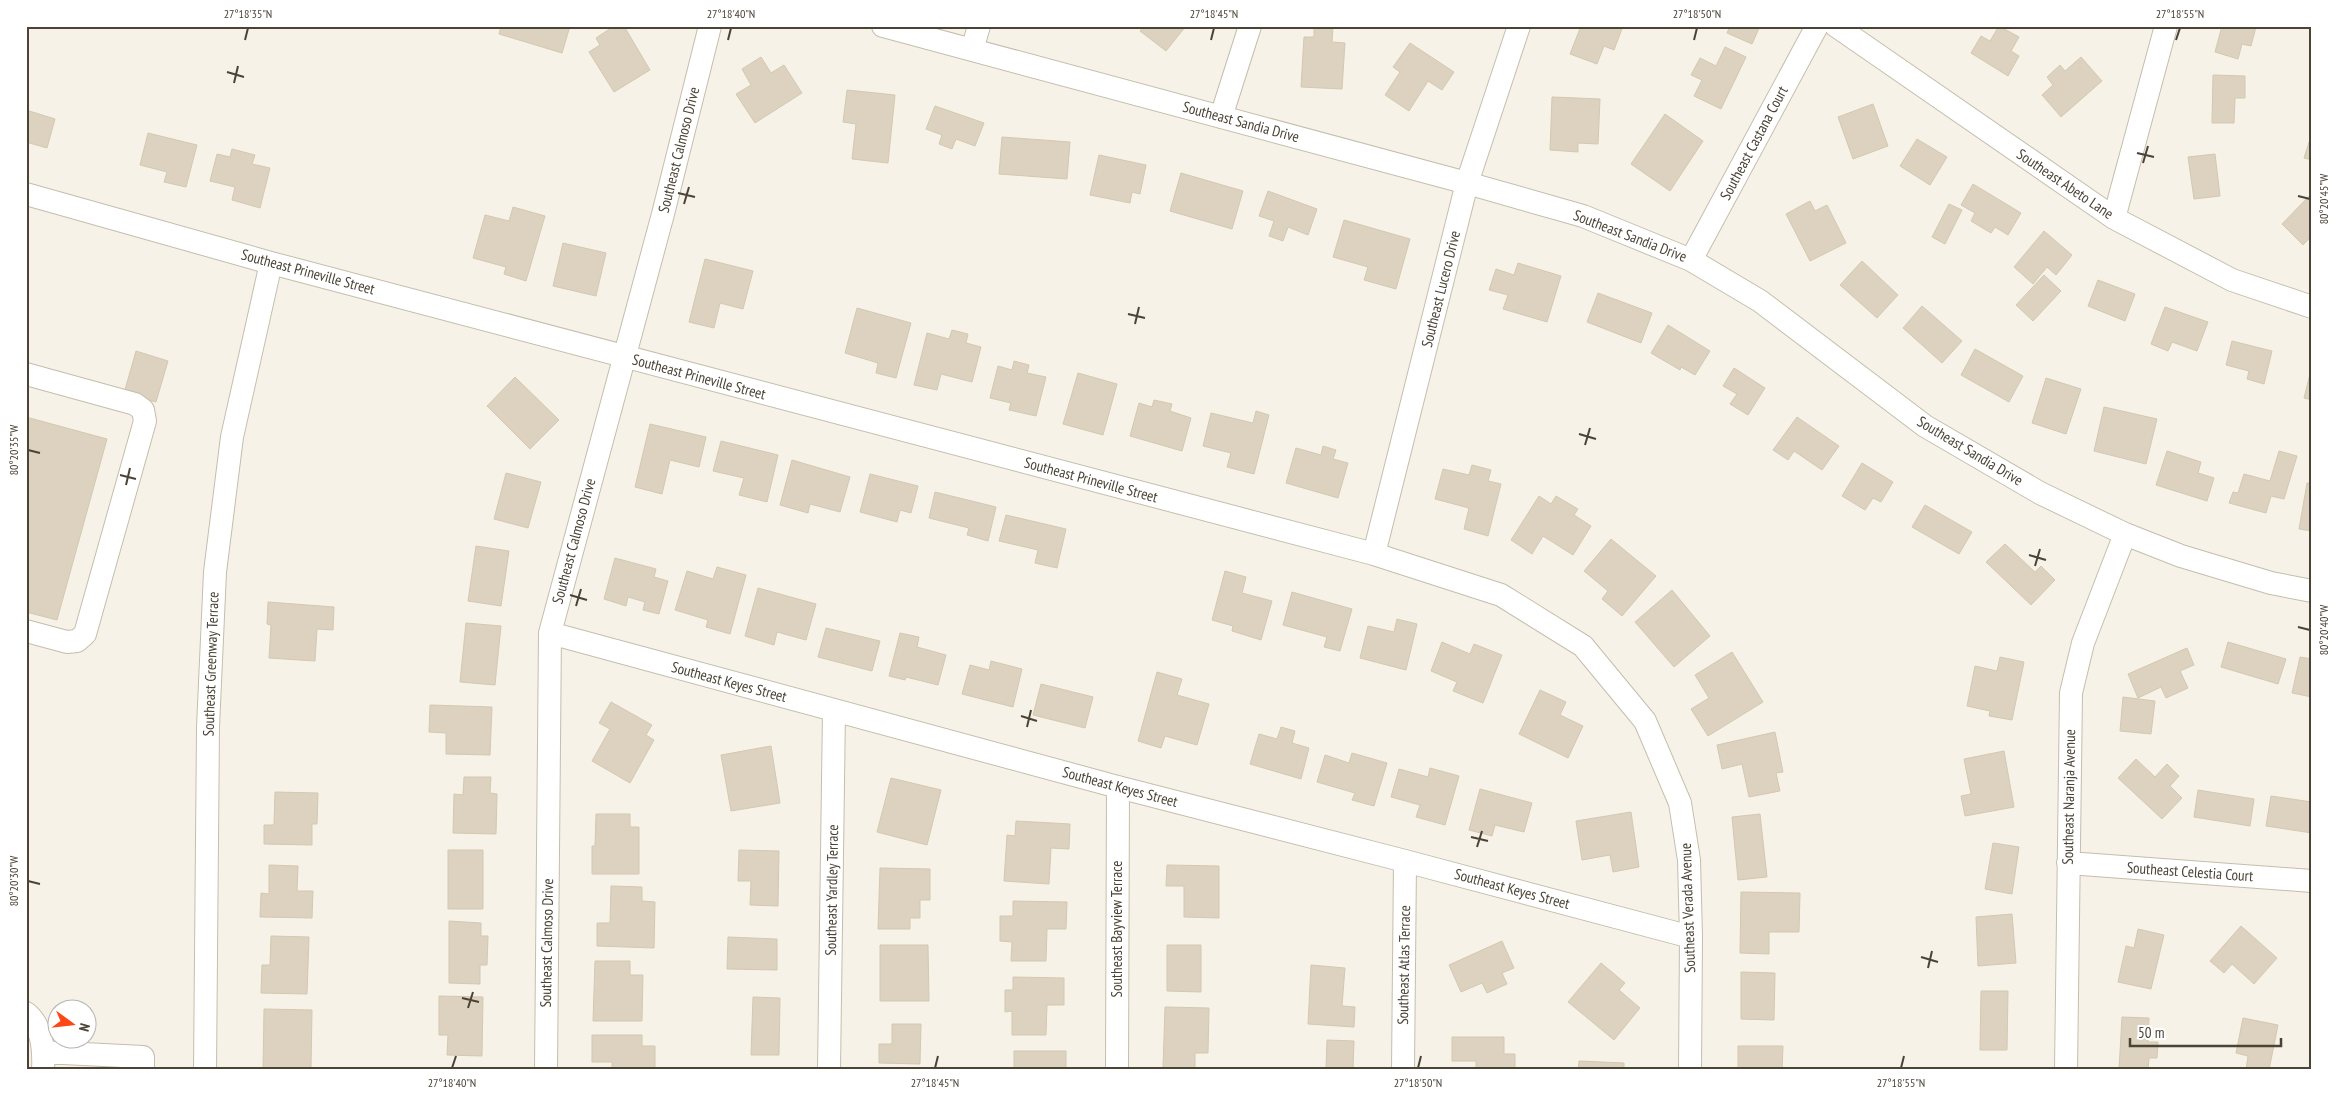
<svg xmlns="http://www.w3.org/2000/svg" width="2338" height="1096" viewBox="0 0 2338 1096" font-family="'PT Sans Narrow',sans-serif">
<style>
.building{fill:#dcd2bf;stroke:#d4c8af}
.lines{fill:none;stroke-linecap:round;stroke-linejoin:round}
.minor-casing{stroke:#c5beac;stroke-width:24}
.minor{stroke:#fff;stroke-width:22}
.ticks{fill:none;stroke:#4a4336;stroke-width:2}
.labels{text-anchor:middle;stroke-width:4;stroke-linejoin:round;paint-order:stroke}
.street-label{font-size:15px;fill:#4a4336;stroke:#fff}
.neatline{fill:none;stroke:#4a4336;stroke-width:2}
.ticks-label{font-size:12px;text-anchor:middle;fill:#4a4336}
</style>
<rect width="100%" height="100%" fill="#f6f2e8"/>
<path class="building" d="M501,26H570L562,53L499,34Z
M614,26H624L650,70L614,92L589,52L600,45L596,38Z
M1144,26H1186L1166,51L1140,31Z
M1314,26H1333L1332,42L1345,43L1342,89L1301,87L1304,37H1314Z
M1581,26H1623L1614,50L1604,46L1597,64L1570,54Z
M1730,26H1760L1752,44L1727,33Z
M1999,26L2019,37L2011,51L2019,56L2008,76L1971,53L1981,36L1990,41Z
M2222,26L2256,27L2251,46L2242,44L2238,59L2215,52Z
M1410,43L1454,72L1442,90L1428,81L1409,111L1385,95L1400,72L1393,67Z
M1725,47L1746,57L1721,109L1694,96L1702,80L1691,75L1700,58L1716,66Z
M761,57L771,73L784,65L802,93L755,123L736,94L751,85L742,69Z
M2081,57L2102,81L2061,117L2042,95L2053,85L2047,77L2060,65L2065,71Z
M2213,75L2245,76V98H2235L2234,123H2212Z
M847,90L895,95L888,163L852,159L856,124L843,122Z
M1552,97L1600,99L1598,144L1578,143V152L1550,150Z
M1873,104L1888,146L1853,159L1838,117Z
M935,106L984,123L975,146L956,139L952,149L939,144L942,135L926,129Z
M26,110L55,119L47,148L26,142Z
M1665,114L1703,141L1670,191L1631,164Z
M148,133L197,145L186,187L164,182L167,172L140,165Z
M2312,133V160L2304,158Z
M1002,137L1070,142L1067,179L999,174Z
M1917,139L1947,157L1930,185L1900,166Z
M232,149L255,155L252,164L270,168L260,208L232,200L235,187L210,181L217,154L230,157Z
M2215,154L2220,196L2194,199L2188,157Z
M1099,155L1146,165L1140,194L1132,192L1130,203L1090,195Z
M1181,173L1243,191L1232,229L1170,211Z
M1973,184L2021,213L2008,235L1995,227L1991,233L1971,221L1975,213L1961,205Z
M1268,191L1317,209L1308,235L1288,227L1283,241L1269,236L1274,221L1259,216Z
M2312,193V236L2303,245L2282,224Z
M1810,201L1815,211L1827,205L1846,243L1810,261L1786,214Z
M1949,204L1962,210L1945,244L1932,237Z
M513,207L545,216L526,281L504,274L506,267L473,258L485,215L509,221Z
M1344,220L1410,239L1396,289L1364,280L1368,267L1333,257Z
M2044,231L2072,255L2056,275L2047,267L2033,284L2014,267Z
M563,243L606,253L596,296L553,286Z
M705,259L753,271L743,309L720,303L714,328L689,322Z
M1862,261L1898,295L1877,318L1840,285Z
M1518,263L1561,276L1547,322L1503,309L1508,295L1489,290L1496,269L1514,275Z
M2044,275L2061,291L2033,321L2016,305Z
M2098,280L2135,294L2125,321L2088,306Z
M1598,293L1652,313L1641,343L1587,322Z
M1922,306L1962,341L1942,363L1903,328Z
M2165,307L2208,322L2197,351L2172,342L2168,351L2151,344Z
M857,308L911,323L896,378L876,373L878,363L845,353Z
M1668,325L1710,351L1695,375L1681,367L1680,370L1651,353Z
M952,330L968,334L966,343L981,347L972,382L941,374L937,390L914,385L927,333L949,339Z
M2232,341L2272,351L2264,384L2247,379L2249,371L2226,365Z
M1975,349L2023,376L2009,402L1961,375Z
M136,351L168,361L156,402L124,393Z
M1014,361L1029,365L1027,373L1046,377L1036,416L1009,410L1011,403L990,398L998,366L1012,370Z
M2312,366V400L2304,398Z
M1734,368L1765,388L1748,415L1730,404L1737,394L1723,386Z
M1078,373L1117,384L1103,435L1063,424Z
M515,377L559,420L530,449L487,406Z
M2046,378L2081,389L2066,434L2032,423Z
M1154,400L1172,404L1170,411L1191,418L1182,451L1130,436L1139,403L1152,407Z
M2104,407L2157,419L2146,464L2094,451Z
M1256,411L1269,415L1254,474L1227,467L1231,453L1203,446L1211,413L1253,423Z
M26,417L107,439L57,620L26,612Z
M1797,417L1839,446L1822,470L1794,451L1788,460L1773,450Z
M650,424L706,437L699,467L670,460L662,494L635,487Z
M721,441L778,455L767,502L739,495L744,478L713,471Z
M1323,446L1336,450L1333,459L1348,463L1338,498L1286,483L1296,448L1321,455Z
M2167,451L2201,462L2198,473L2214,478L2207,501L2156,485Z
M2279,451L2297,456L2284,499L2271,496L2266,513L2229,503L2233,492L2238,493L2244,474L2270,481Z
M792,460L850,477L840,512L810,504L808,513L780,505Z
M1862,463L1893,482L1881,502L1873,498L1865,510L1842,496Z
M1472,465L1491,470L1488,481L1501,484L1488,536L1464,529L1469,508L1435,499L1443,469L1469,475Z
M506,473L541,482L528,528L494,519Z
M870,474L918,486L911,513L900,510L897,522L860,512Z
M2307,483H2312V531L2299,529Z
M935,492L996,507L988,541L967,535L969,528L929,518Z
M1539,496L1551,504L1556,496L1578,509L1574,515L1591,526L1573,555L1543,536L1532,554L1511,540Z
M1925,505L1972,532L1959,554L1912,527Z
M1006,515L1066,529L1057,568L1035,563L1038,550L999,541Z
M1611,539L1656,576L1622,616L1602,599L1608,591L1584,571Z
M2005,544L2035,572L2041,566L2055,580L2031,605L1986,562Z
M476,546L509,551L501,606L468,601Z
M615,558L656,569L654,577L668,581L659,614L643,610L645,602L628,597L626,606L604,599Z
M717,567L746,575L730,634L706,627L708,620L675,610L687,571L713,579Z
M1225,571L1246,577L1242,593L1272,601L1261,640L1232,631L1233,626L1212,620Z
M758,588L816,604L806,640L777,632L774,645L745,636Z
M1672,590L1710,636L1674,667L1635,622Z
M1292,592L1352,609L1340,651L1324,647L1327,637L1283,625Z
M268,602L334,607L333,630L317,629L315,661L269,658L271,625L267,624Z
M1397,619L1417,624L1406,670L1360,658L1368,626L1394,632Z
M466,623L501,626L495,685L460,682Z
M826,628L880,641L872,671L818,657Z
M900,633L919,637L917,647L946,655L938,685L906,677L905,680L889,676Z
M1442,642L1470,654L1474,644L1502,655L1483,703L1453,691L1457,682L1431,671Z
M2228,642L2286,659L2278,684L2221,667Z
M2187,648L2194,665L2180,671L2188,688L2166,698L2161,687L2138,698L2128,674Z
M1732,652L1763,702L1708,736L1691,709L1709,698L1695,675Z
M2000,657L2024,662L2012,720L1989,716L1990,711L1967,706L1975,666L1997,671Z
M2300,657L2312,659V697L2292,693Z
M991,661L1022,669L1013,707L962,694L970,665L989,670Z
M1157,672L1182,679L1177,695L1209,704L1197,745L1165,736L1161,748L1138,741Z
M1041,684L1093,697L1085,728L1033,715Z
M1540,690L1566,702L1560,715L1583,726L1568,758L1519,734Z
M2123,697L2155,701L2151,734L2120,731Z
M611,702L652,725L646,735L654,740L630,783L592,761L610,729L599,723Z
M430,705L492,707L490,755L446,754V733L429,732Z
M1281,727L1295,731L1292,743L1309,748L1301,779L1250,764L1259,734L1277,739Z
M1775,732L1783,772L1776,773L1780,791L1749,797L1742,764L1722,769L1717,745Z
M771,746L780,803L731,811L721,755Z
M2004,751L2014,807L1965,816L1961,796L1971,794L1964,759Z
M1352,753L1387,763L1374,806L1352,800L1355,793L1317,782L1325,755L1349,763Z
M2136,759L2155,777L2167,764L2179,776L2170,786L2182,798L2162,819L2118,778Z
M1430,768L1459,776L1445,825L1416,817L1420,805L1391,797L1399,769L1428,777Z
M464,777H491L490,793L497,794L496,834L453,833L454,794L463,795Z
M891,778L941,790L927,845L877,832Z
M1480,789L1532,803L1524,832L1495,825L1492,836L1469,830Z
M2198,790L2254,799L2250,826L2194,817Z
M275,792L318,793L317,824H312V845L264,844V825H274Z
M2271,796L2312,802V833L2266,826Z
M1631,812L1639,867L1613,872L1610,855L1582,860L1576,821Z
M596,814H630V827H639V874H592V846H595Z
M1760,814L1767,877L1738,880L1732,817Z
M1016,821L1070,824L1069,849L1051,848L1049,884L1004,881L1007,835L1015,836Z
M1993,843L2019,847L2012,894L1985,889Z
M448,850H483V909H448Z
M739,850L779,851L778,906L750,905L751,881H738Z
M269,865L298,866L297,891H313L312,918L260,917L261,893L269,894Z
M1167,865L1219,866V918L1184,917V886H1166Z
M880,868L930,869V900H920V918H910V929H878Z
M611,886L642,887V901L655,902L654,948L597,946V923H610Z
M1741,892L1800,893L1799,932H1769V954L1740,953Z
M1013,901L1067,902L1066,929H1047L1046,961H1011L1012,942L1000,941V916H1013Z
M2012,914L2016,963L1978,966L1976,917Z
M449,921L481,923V936H488L487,965H480V984L449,983Z
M2241,926L2277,958L2254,984L2232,964L2224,973L2210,961Z
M2138,929L2164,935L2151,989L2118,982L2126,946L2134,948Z
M271,936L309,937L307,994L261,993L262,965H270Z
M728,937L777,939V970L727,969Z
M1502,941L1514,968L1502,973L1507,984L1487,993L1482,983L1461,992L1449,965Z
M880,945H928L929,1001H880Z
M1167,945H1201V992L1167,991Z
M595,961H630V975H643L642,1021H593Z
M1601,963L1625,983L1619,990L1640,1008L1614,1040L1568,1002Z
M1311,965L1345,968L1342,1006L1355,1007L1354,1027L1308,1024Z
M1741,972L1775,973L1774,1020L1741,1019Z
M1013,977L1064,978V1005H1047L1046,1035H1012V1011L1005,1012V990H1013Z
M1981,991H2008L2007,1050H1980Z
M439,996L483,997L482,1056L447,1055L448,1035H439Z
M753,997L780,998L779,1055H751Z
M1165,1007L1209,1008L1208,1053H1195V1068H1163Z
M264,1009L312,1010L311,1070H263Z
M2122,1017L2149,1018L2148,1042H2158L2157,1058H2149L2148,1070H2119Z
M2243,1018L2278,1025L2269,1070H2246L2248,1056L2236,1053Z
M892,1024H921L920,1064L879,1063V1044H892Z
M592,1035H642V1046H655V1070H612V1062H592Z
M1452,1037H1504V1054H1515V1070H1476V1061H1452Z
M1327,1040L1354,1041L1353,1070H1326Z
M1738,1046H1783L1782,1070H1738Z
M1014,1051H1066V1070H1014Z
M1579,1061L1624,1063V1070H1578Z"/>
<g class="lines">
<defs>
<path id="minor" d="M883,26L1467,183L1583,216L1691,260L1760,301L1925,426L2040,493L2125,534L2181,556L2271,583L2312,591
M1836,26L2114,218L2232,280L2312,307
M972,50L979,26
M1221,117L1250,26
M26,194L271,263L1374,554L1501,595L1583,646L1645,721L1680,803L1689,860L1691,937L1690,1070
M2114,218L2166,26
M1691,260L1817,26
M26,374L135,404L143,410L145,421L85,634L77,641L67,642L26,631
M1374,554L1467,183L1519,26
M550,633L1118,787L1405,861L1691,937
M2068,863L2312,881
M26,1013C42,1025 44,1051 43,1070
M44,1052L143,1057V1070
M205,1070L208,727L215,572L232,437L271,263
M546,1070L550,633L663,214L710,26
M829,1070L834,710
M1117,1070L1118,787
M1403,1070L1405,861
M2066,1070L2071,693L2083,643L2125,534"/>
</defs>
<use href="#minor" class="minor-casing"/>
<use href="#minor" class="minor"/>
</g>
<path class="ticks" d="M245,40L248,28M728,40L731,28M1211,40L1214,28M1694,40L1697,28M2176,40L2180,28M227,72L244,77M234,83L238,66M2137,153L2154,157M2143,163L2148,146M678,193L695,197M2298,196L2310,199M684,204L689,187M1128,314L1145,318M1135,324L1139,307M1579,434L1596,439M1585,445L1590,428M28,450L40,453M120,475L136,479M126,485L130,468M2029,555L2046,560M2035,566L2040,549M570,595L587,600M576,606L581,589M2298,627L2310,630M1021,716L1037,721M1027,727L1031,710M1471,837L1488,841M1477,847L1482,831M28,881L40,884M1921,957L1938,962M1928,968L1932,951M462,998L479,1002M468,1008L473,992M452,1068L456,1056M935,1068L938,1056M1418,1068L1421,1056M1901,1068L1904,1056"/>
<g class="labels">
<g class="street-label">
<text transform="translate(1241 122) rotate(15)" y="5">Southeast Sandia Drive</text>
<text transform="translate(1754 143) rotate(-62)" y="5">Southeast Castana Court</text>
<text transform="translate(679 150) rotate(-76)" y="5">Southeast Calmoso Drive</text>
<text transform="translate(2065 184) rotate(34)" y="5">Southeast Abeto Lane</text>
<text transform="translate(1630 236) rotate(21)" y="5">Southeast Sandia Drive</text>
<text transform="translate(308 272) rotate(15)" y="5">Southeast Prineville Street</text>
<text transform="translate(1441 289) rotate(-76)" y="5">Southeast Lucero Drive</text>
<text transform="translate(699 377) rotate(15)" y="5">Southeast Prineville Street</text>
<text transform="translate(1970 451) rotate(31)" y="5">Southeast Sandia Drive</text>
<text transform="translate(1091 480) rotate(15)" y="5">Southeast Prineville Street</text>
<text transform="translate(574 541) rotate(-75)" y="5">Southeast Calmoso Drive</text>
<text transform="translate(211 664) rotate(-88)" y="5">Southeast Greenway Terrace</text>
<text transform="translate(729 682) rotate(15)" y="5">Southeast Keyes Street</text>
<text transform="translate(1120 787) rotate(15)" y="5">Southeast Keyes Street</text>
<text transform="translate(2069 797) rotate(-89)" y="5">Southeast Naranja Avenue</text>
<text transform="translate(2190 872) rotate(4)" y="5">Southeast Celestia Court</text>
<text transform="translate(1512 889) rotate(15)" y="5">Southeast Keyes Street</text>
<text transform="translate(832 890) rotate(-89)" y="5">Southeast Yardley Terrace</text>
<text transform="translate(1688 908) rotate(-92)" y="5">Southeast Verada Avenue</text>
<text transform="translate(1117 929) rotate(-90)" y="5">Southeast Bayview Terrace</text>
<text transform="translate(547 943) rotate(-89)" y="5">Southeast Calmoso Drive</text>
<text transform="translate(1404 965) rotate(-89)" y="5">Southeast Atlas Terrace</text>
</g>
</g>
<rect width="2338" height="1096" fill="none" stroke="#ffffff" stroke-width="55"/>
<g transform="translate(72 1024) rotate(105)"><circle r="24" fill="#ffffff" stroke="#b7b4af"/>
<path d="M0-4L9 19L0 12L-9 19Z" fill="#ff4616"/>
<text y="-8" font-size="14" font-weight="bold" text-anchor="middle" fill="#4a4336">N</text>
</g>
<path d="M2130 1038v8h151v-8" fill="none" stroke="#4a4336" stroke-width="2.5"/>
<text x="2138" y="1038" font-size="15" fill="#4a4336" stroke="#ffffff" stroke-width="4" paint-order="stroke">50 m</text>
<rect x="28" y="28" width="2282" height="1040" class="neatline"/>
<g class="ticks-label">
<text x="248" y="18">27°18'35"N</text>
<text x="731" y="18">27°18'40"N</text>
<text x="1214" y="18">27°18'45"N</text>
<text x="1697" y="18">27°18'50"N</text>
<text x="2180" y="18">27°18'55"N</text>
<text transform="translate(2324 199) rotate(-90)" y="4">80°20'45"W</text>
<text transform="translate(14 450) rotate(-90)" y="4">80°20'35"W</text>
<text transform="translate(2324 630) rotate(-90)" y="4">80°20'40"W</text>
<text transform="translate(14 881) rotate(-90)" y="4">80°20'30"W</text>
<text x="452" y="1087">27°18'40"N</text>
<text x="935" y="1087">27°18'45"N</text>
<text x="1418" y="1087">27°18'50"N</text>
<text x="1901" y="1087">27°18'55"N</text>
</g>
</svg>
